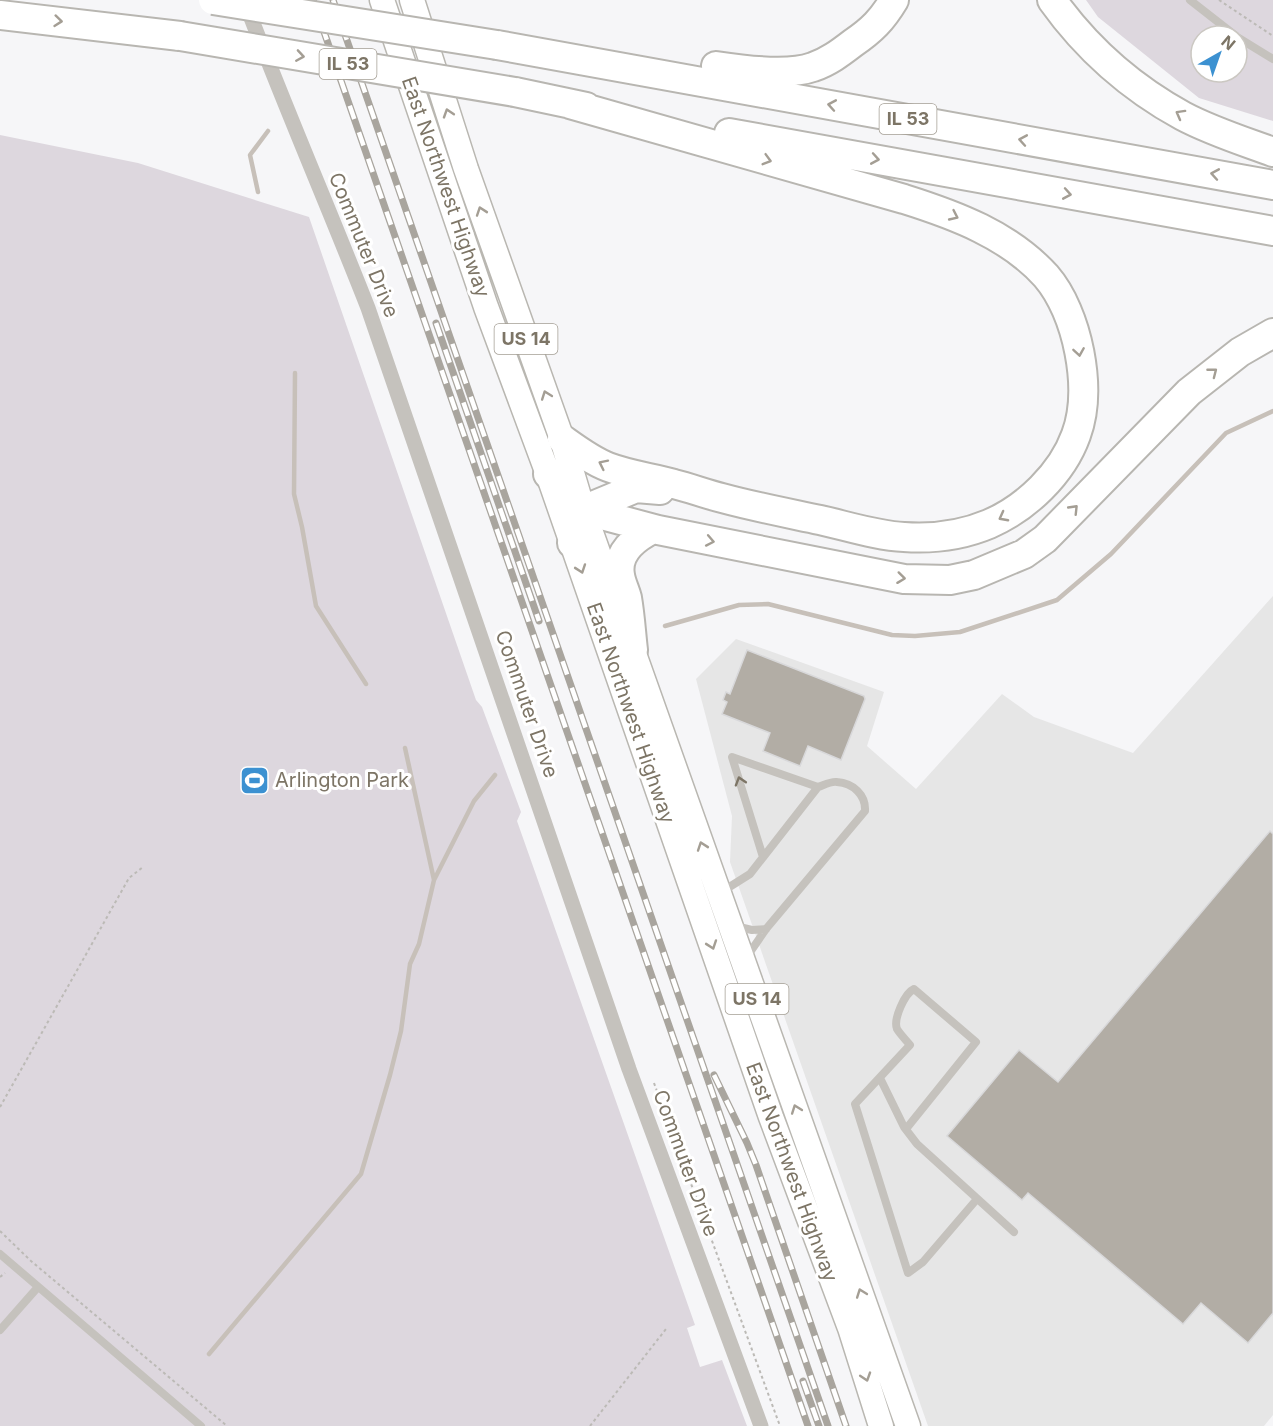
<svg xmlns="http://www.w3.org/2000/svg" width="1273" height="1426" viewBox="0 0 1273 1426" font-family="Inter,sans-serif">
<style>
.built{fill:#e6e6e6}
.green{fill:#ddd7de;fill-rule:evenodd}
.lines{fill:none;stroke-linecap:round;stroke-linejoin:round}
.stream{stroke:#c7c0b9;stroke-width:4.5}
.building{fill:#b2ada5;stroke:#d8d8da;stroke-width:1.5}
.primary-casing{stroke:#b9b7b1;stroke-width:27}
.highway-casing{stroke:#b8b6b1;stroke-width:32}
.path{stroke:#bcbab6;stroke-width:2;stroke-dasharray:3 3;stroke-linecap:butt}
.lane{stroke:#c5c2bd;stroke-width:8}
.street{stroke:#c5c2bd;stroke-width:15}
.primary{stroke:#fff;stroke-width:24}
.highway{stroke:#fff;stroke-width:28}
.rail-casing{stroke:#a9a59e;stroke-width:7}
.rail{stroke:#fff;stroke-width:4.5;stroke-dasharray:14;stroke-linecap:butt}
.highway-bridge-casing{stroke:#b8b6b1;stroke-width:32;stroke-linecap:butt}
.highway-bridge{stroke:#fff;stroke-width:28}
.oneway{stroke:#a49e94}
.oneway2{stroke:#7d7566}
.labels{text-anchor:middle;stroke-width:6;stroke-linejoin:round;paint-order:stroke}
.shield{fill:#fff;stroke:#a49e94;stroke-width:1.5}
.shield-label{font-size:18px;font-weight:bold;fill:#7d7566}
.street-label{font-size:20px;fill:#7d7566;stroke:#fff}
.poi-label{font-size:20px;fill:#7d7566;stroke:#fff;text-anchor:start}
</style>
<rect width="100%" height="100%" fill="#f6f6f8"/>
<path class="built" d="M1273,596V1415L1264,1426H928L730,862L732,816L696,679L736,639L884,692L867,746L916,789L1002,694L1034,717L1133,753Z"/>
<path class="green" d="M1086,0H1273V121L1199,98L1098,17ZM1201,36H1237V72H1201Z
M0,135L138,163L309,217L476,700L482,707L521,812L517,821L695,1325L687,1328L700,1367L722,1360L747,1426H0Z"/>
<g class="lines">
<path class="stream" d="M258,192L250,155L268,131
M295,373L294,494L302,527L316,606L366,684
M665,626L739,605L768,604L892,635L915,636L960,632L1057,600L1111,554L1226,433L1273,411
M405,748L434,880
M209,1354L361,1174L390,1075L401,1031L410,964L419,944L434,880L474,801L495,775"/>
</g>
<path class="building" d="M747,650L864,696L865,699L841,760L808,746L800,766L763,751L770,733L722,714L727,702L723,700L726,692L730,694Z
M1270,831L1273,834V1313L1248,1343L1201,1303L1183,1324L1028,1193L1022,1200L947,1136L1019,1050L1058,1082Z"/>
<g class="lines">
<defs>
<path id="primary" d="M382,0L486,307L548,474L771,1117L850,1328L881,1426
M412,0L466,169L562,439L583,510L908,1426"/>
<path id="highway" d="M1052,0C1087,49 1130,87 1183,116C1211,131 1243,141 1273,152
M0,15L180,36
M497,45L1273,185
M716,66C742,70 788,76 813,67C828,62 840,53 853,43C872,30 882,20 894,0
M515,92L586,107
M729,133L1273,231
M562,439C576,449 592,461 608,467C629,475 653,478 674,484C690,488 706,494 722,498C755,507 787,513 820,520C847,526 878,536 904,537C933,539 963,535 989,524C1026,508 1062,474 1076,435C1093,389 1078,313 1046,276C1009,235 955,215 904,199L570,104
M548,474L583,510L658,530L904,579L950,580L974,575L1024,554L1045,539L1189,392L1240,352L1273,333
M572,543L575,521L583,510L636,488L660,490
M633,650C631,633 630,615 627,598C625,590 621,583 620,575C616,553 635,538 653,529"/>
</defs>
<use href="#primary" class="primary-casing"/>
<use href="#highway" class="highway-casing"/>
<path class="path" d="M1219,0L1273,36
M654,1083L780,1426
M0,1107L129,878L143,867
M0,1231L31,1261L227,1426
M0,1277L5,1273
M590,1426L666,1329"/>
<path class="lane" d="M1190,0L1236,36
M1237,37L1273,59
M723,891L750,874L818,787L732,757L763,857
M735,926L752,930L766,929
M746,958L766,929L865,811C866,795 853,783 837,782C831,781 824,785 818,787
M880,1078L904,1127L917,1144L1014,1232
M906,1129L976,1042L914,989C905,993 893,1019 897,1029C900,1034 906,1040 910,1045L855,1104L908,1273L923,1262L977,1199
M0,1254L201,1426
M0,1330L38,1287"/>
<path class="street" d="M245,2C284,105 328,206 368,308L629,1069L761,1426"/>
<use href="#primary" class="primary"/>
<use href="#highway" class="highway"/>
<defs>
<path id="rail" d="M313,0L808,1426
M333,0L828,1426
M436,323L539,621
M714,1075L747,1143L756,1165L846,1426
M803,1381L819,1426"/>
</defs>
<use href="#rail" class="rail-casing"/>
<use href="#rail" class="rail"/>
<defs>
<path id="highway-bridge" d="M213,0L497,45
M180,36L515,92"/>
</defs>
<use href="#highway-bridge" class="highway-bridge-casing"/>
<use href="#highway-bridge" class="highway-bridge"/>
</g>
<defs><path id="oneway-chevron" d="M-2-3.5L2.5 0L-2 3.5" fill="none" stroke-width="1.6" stroke-linecap="round" stroke-linejoin="round" transform="scale(1.5)"/></defs>
<g class="oneway">
<use href="#oneway-chevron" transform="translate(58 21) rotate(6)"/>
<use href="#oneway-chevron" transform="translate(300 56) rotate(9)"/>
<use href="#oneway-chevron" transform="translate(832 105) rotate(-170)"/>
<use href="#oneway-chevron" transform="translate(448 113) rotate(-108)"/>
<use href="#oneway-chevron" transform="translate(1180 114) rotate(-151)"/>
<use href="#oneway-chevron" transform="translate(1023 140) rotate(-170)"/>
<use href="#oneway-chevron" transform="translate(875 159) rotate(10)"/>
<use href="#oneway-chevron" transform="translate(767 160) rotate(16)"/>
<use href="#oneway-chevron" transform="translate(1215 174) rotate(-170)"/>
<use href="#oneway-chevron" transform="translate(1067 194) rotate(10)"/>
<use href="#oneway-chevron" transform="translate(481 211) rotate(-109)"/>
<use href="#oneway-chevron" transform="translate(954 216) rotate(25)"/>
<use href="#oneway-chevron" transform="translate(1079 352) rotate(81)"/>
<use href="#oneway-chevron" transform="translate(1213 372) rotate(-38)"/>
<use href="#oneway-chevron" transform="translate(546 395) rotate(-110)"/>
<use href="#oneway-chevron" transform="translate(603 464) rotate(-154)"/>
<use href="#oneway-chevron" transform="translate(1074 509) rotate(-46)"/>
<use href="#oneway-chevron" transform="translate(1003 517) rotate(152)"/>
<use href="#oneway-chevron" transform="translate(710 541) rotate(11)"/>
<use href="#oneway-chevron" transform="translate(581 569) rotate(71)"/>
<use href="#oneway-chevron" transform="translate(901 578) rotate(7)"/>
<use href="#oneway-chevron" transform="translate(702 846) rotate(-109)"/>
<use href="#oneway-chevron" transform="translate(712 945) rotate(71)"/>
<use href="#oneway-chevron" transform="translate(796 1109) rotate(-110)"/>
<use href="#oneway-chevron" transform="translate(861 1293) rotate(-110)"/>
<use href="#oneway-chevron" transform="translate(866 1377) rotate(72)"/>
</g>
<use class="oneway2" href="#oneway-chevron" transform="translate(740 781) rotate(-107)"/>
<defs>
<symbol id="stadium-square" viewBox="-11 -11 22 22"><rect x="-9" y="-9" width="18" height="18" rx="4" fill="#3c91d1" stroke="#fff"/><path d="M0-5a6.5 5 0 1 0 0 10a6.5 5 0 1 0 0-10ZM-3.5-1.8h7v3.6h-7Z" fill="#fff"/></symbol>
</defs>
<g fill-rule="evenodd">
<use href="#stadium-square" x="238" y="764" width="33" height="33"/>
</g>
<g class="labels">
<g class="shield">
<rect x="319.5" y="49" width="57" height="30" rx="4.5"/>
<rect x="879.5" y="104" width="57" height="30" rx="4.5"/>
<rect x="494.5" y="324" width="63" height="30" rx="4.5"/>
<rect x="725.5" y="984" width="63" height="30" rx="4.5"/>
</g>
<g class="shield-label">
<text x="348" y="70">IL 53</text>
<text x="908" y="125">IL 53</text>
<text x="526" y="345">US 14</text>
<text x="757" y="1005">US 14</text>
</g>
<g class="street-label">
<text transform="translate(446 187) rotate(71)" y="7">East Northwest Highway</text>
<text transform="translate(364 245) rotate(68)" y="7">Commuter Drive</text>
<text transform="translate(527 704) rotate(71)" y="7">Commuter Drive</text>
<text transform="translate(631 713) rotate(71)" y="7">East Northwest Highway</text>
<text transform="translate(686 1163) rotate(70)" y="7">Commuter Drive</text>
<text transform="translate(792 1172) rotate(70)" y="7">East Northwest Highway</text>
</g>
<g class="poi-label">
<text x="275" y="787">Arlington Park</text>
</g>
</g>
<g transform="translate(1219 54) rotate(40)"><circle r="28" fill="#ffffff" stroke="#cbc8c2" stroke-width="1.5"/>
<path d="M0-4.5L10 22L0 15L-10 22Z" fill="#3c91d1"/>
<text y="-9" font-size="16" font-weight="bold" text-anchor="middle" fill="#7d7566">N</text>
</g>
</svg>
